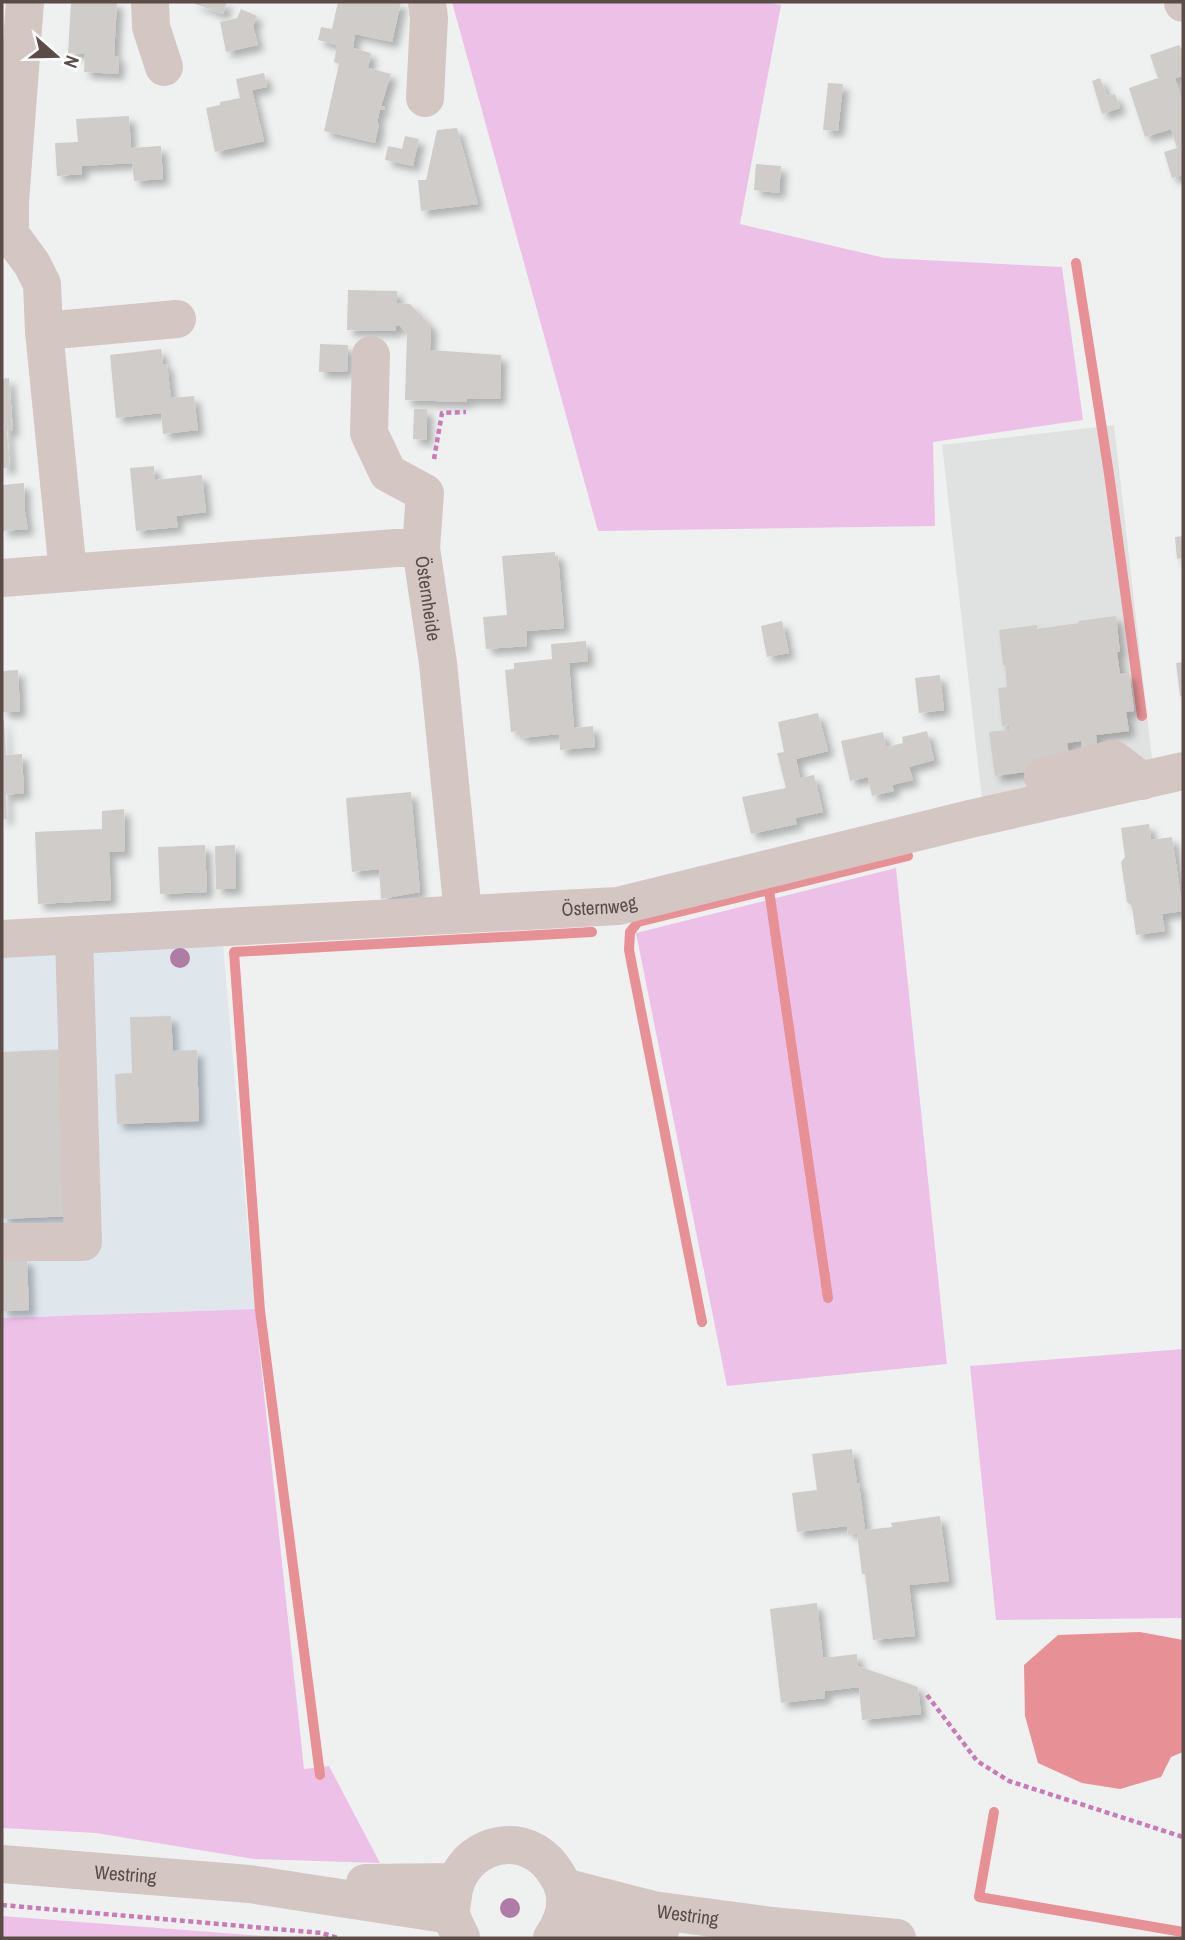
<svg xmlns="http://www.w3.org/2000/svg" width="1185" height="1940" viewBox="0 0 1185 1940" font-family="'Archivo Narrow',sans-serif">
<style>
.commercial{fill:#dfe7ed}
.education{fill:#e0e2e1}
.green{fill:#edc0e8}
.water{fill:#e79096}
.lines{fill:none;stroke-linecap:round;stroke-linejoin:round}
.stream{stroke:#e79096;stroke-width:10}
.building{fill:#d0ccc9;filter:url(#shadow)}
.path{stroke:#c97ab7;stroke-width:4.5;stroke-dasharray:5 3.5;stroke-linecap:butt}
.minor{stroke:#d3c6c3;stroke-width:38}
.tree{fill:#ae7ca4}
.labels{text-anchor:middle;stroke-width:7;stroke-linejoin:round;paint-order:stroke}
.street-label{font-size:19px;fill:#5b4c48;stroke:#fff}
</style>
<defs>
<filter id="shadow"><feDropShadow dx="6" dy="6" stdDeviation="3.5" flood-color="#0004"/></filter>
</defs>
<rect width="100%" height="100%" fill="#eff1f1"/>
<path class="commercial" d="M223,945L255,1309L2,1318V952Z"/>
<path class="education" d="M1114,425L1152,759L982,799L942,445Z"/>
<path class="green" d="M452,2H765L781,5L740,224L885,258L1062,267L1083,420L933,442L935,526L598,531Z
M896,868L947,1364L727,1386L636,933Z
M255,1309L304,1769L329,1766L380,1863L254,1859L96,1833L2,1828V1318Z
M1183,1349V1618L996,1620L970,1366Z
M2,1916L290,1938H2Z"/>
<path class="water" d="M1140,1632L1183,1640V1752L1171,1757L1161,1777L1120,1789L1082,1783L1038,1763L1025,1716L1024,1665L1058,1635Z"/>
<g class="lines">
<path class="stream" d="M1076,263L1109,474L1142,716
M769,890L828,1298
M702,1322L629,950L630,932L638,922L908,856
M320,1775L260,1311L234,952L592,932
M994,1812L979,1897L1183,1932"/>
</g>
<path class="building" d="M71,2H117L114,56H119L118,74L84,72L85,54L68,53Z
M190,2H227L223,14Z
M338,2H401L392,42L355,34L353,48L371,53L368,68L391,74L381,106L385,107L384,110L380,109L377,123L379,124L375,143L324,131L339,64L334,62L337,45L318,40L321,27L332,29Z
M241,9L257,16L253,26L258,45L226,52L220,22L237,18Z
M1179,45L1183,51V76L1175,78L1183,104V175L1172,178L1164,152L1177,148L1171,129L1145,137L1129,88L1158,78L1150,55Z
M264,73L267,87L252,90L264,141L215,152L206,108L220,105V102L240,98L236,79Z
M1100,78L1107,96L1115,94L1120,108L1102,114L1092,81Z
M828,83L843,84L838,131L823,130Z
M129,116L131,148L161,146L163,179L134,181L132,163L82,166V174L57,176L55,143L78,142L76,119Z
M457,128L478,204L421,211L418,180H426L437,130Z
M405,136L419,139L413,166L385,160L388,146L402,149Z
M756,164L781,166L779,193L754,190Z
M348,290L397,291V303L410,304L431,326L430,350L501,355L500,399H467L466,402L405,400L407,334L400,326H396V331L347,330Z
M320,344L348,345L347,372H319Z
M161,349L163,364H167L171,398L194,396L198,430L163,434L161,413L116,418L110,355Z
M9,378L13,431H7L10,468H2V379Z
M414,409H427V440L413,439Z
M154,466L155,480L202,475L206,512L176,516L178,527L136,531L130,468Z
M24,483L25,512L28,529L2,531V485Z
M1183,536V558L1177,559L1175,537Z
M555,552V556L558,555L564,628L526,631L527,646L486,649L483,617L507,615L502,556Z
M1116,616L1120,652H1117L1120,674L1129,673L1134,711L1126,712L1129,731L1096,735L1097,745L1082,747L1081,741L1067,743L1069,755L1049,769L995,776L989,732L1009,730V725L1002,726L998,688L1007,687L1005,665H1003L999,630L1037,625V629L1079,623L1078,621Z
M782,621L789,653L767,657L761,626Z
M586,641L588,661L569,663L574,728L593,726L595,747L560,750L559,734L520,738L519,731L511,732L505,670L514,669V663L552,659L551,644Z
M1183,662V696H1180L1176,663Z
M18,670L20,712H2V671Z
M940,675L944,710L919,713L915,678Z
M818,713L828,751L796,759L800,778L814,775L823,812L795,818L797,824L751,834L742,797L786,788L777,753L784,752L778,722Z
M2,720H4L6,755L22,754L24,793L6,795L7,819H2Z
M927,731L934,760L909,767L913,780L892,785L894,791L872,796L868,777L850,781L841,741L883,732L886,747L903,743L902,737Z
M411,792L420,892L381,899L379,869L352,872L346,798Z
M124,809L125,852H109L111,900L38,904L35,832L102,829V811Z
M1149,824L1151,840L1172,837L1183,911L1162,914L1165,931L1136,935L1132,906L1127,902L1121,862L1125,857L1121,828Z
M205,845L207,892L160,894L158,847Z
M235,845L236,889H216L215,846Z
M171,1016L173,1051L197,1050L199,1121L117,1124L115,1074L132,1073L130,1017Z
M67,1049L72,1216L2,1219V1052Z
M27,1259L29,1310L2,1311V1260Z
M852,1449L857,1483H859L865,1530L892,1527L891,1523L940,1516L949,1581L909,1585L915,1636L873,1640L865,1574H862L857,1533L848,1534L847,1526L797,1532L792,1493L817,1490L812,1454Z
M817,1603L823,1658L857,1654L858,1666L918,1687L921,1714L862,1720L859,1687L825,1691V1698L781,1703L770,1609Z"/>
<g class="lines">
<path class="path" d="M434,459L442,413L466,412
M927,1695L977,1761L1009,1781L1183,1837
M2,1905L322,1933L338,1938"/>
<g class="minor">
<path d="M25,2L10,202V234L32,264L42,284L44,331L68,573"/>
<path d="M150,2L151,27L164,67"/>
<path d="M1183,2V3"/>
<path d="M425,98L429,18L427,2"/>
<path d="M44,331L177,319"/>
<path d="M371,355L369,433L388,473L425,493L421,548"/>
<path id="s1" d="M2,578L396,548H421L438,663L463,914"/>
<path d="M1043,777L1113,759L1142,781"/>
<path id="s2" d="M2,939L618,906L970,819L1183,771"/>
<path d="M2,1242H83L74,935"/>
<path id="s3" d="M2,1864L249,1884L451,1915"/>
<path d="M365,1883L454,1882"/>
<path id="s4" d="M563,1887L653,1910L772,1926L897,1938"/>
<path d="M560,1926L661,1928"/>
<path d="M461,1937C458,1931 454,1924 452,1917C450,1911 452,1903 453,1896C457,1853 508,1829 542,1857C551,1864 556,1872 561,1882C570,1901 563,1922 552,1938"/>
</g>
</g>
<g class="tree">
<circle cx="180" cy="958" r="10"/>
<circle cx="510" cy="1908" r="10"/>
</g>
<g class="labels">
<g class="street-label">
<text dy="7" stroke="none"><textPath href="#s1" startOffset="471">Östernheide</textPath></text>
<text dy="7" stroke="none"><textPath href="#s2" startOffset="598">Östernweg</textPath></text>
<text dy="7" stroke="none"><textPath href="#s3" startOffset="124">Westring</textPath></text>
<text dy="7" stroke="none"><textPath href="#s4" startOffset="128">Westring</textPath></text>
</g>
</g>
<rect width="1185" height="1940" fill="none" stroke="#5b4c48" stroke-width="7"/>
<g transform="translate(56 56) rotate(110)" stroke="#ffffff" stroke-width="5" paint-order="stroke">
<path d="M0-5L12 26L0 18L-12 26Z" fill="#5b4c48"/>
<text y="-10" font-size="19" font-weight="bold" text-anchor="middle" fill="#5b4c48">N</text>
</g>
</svg>
